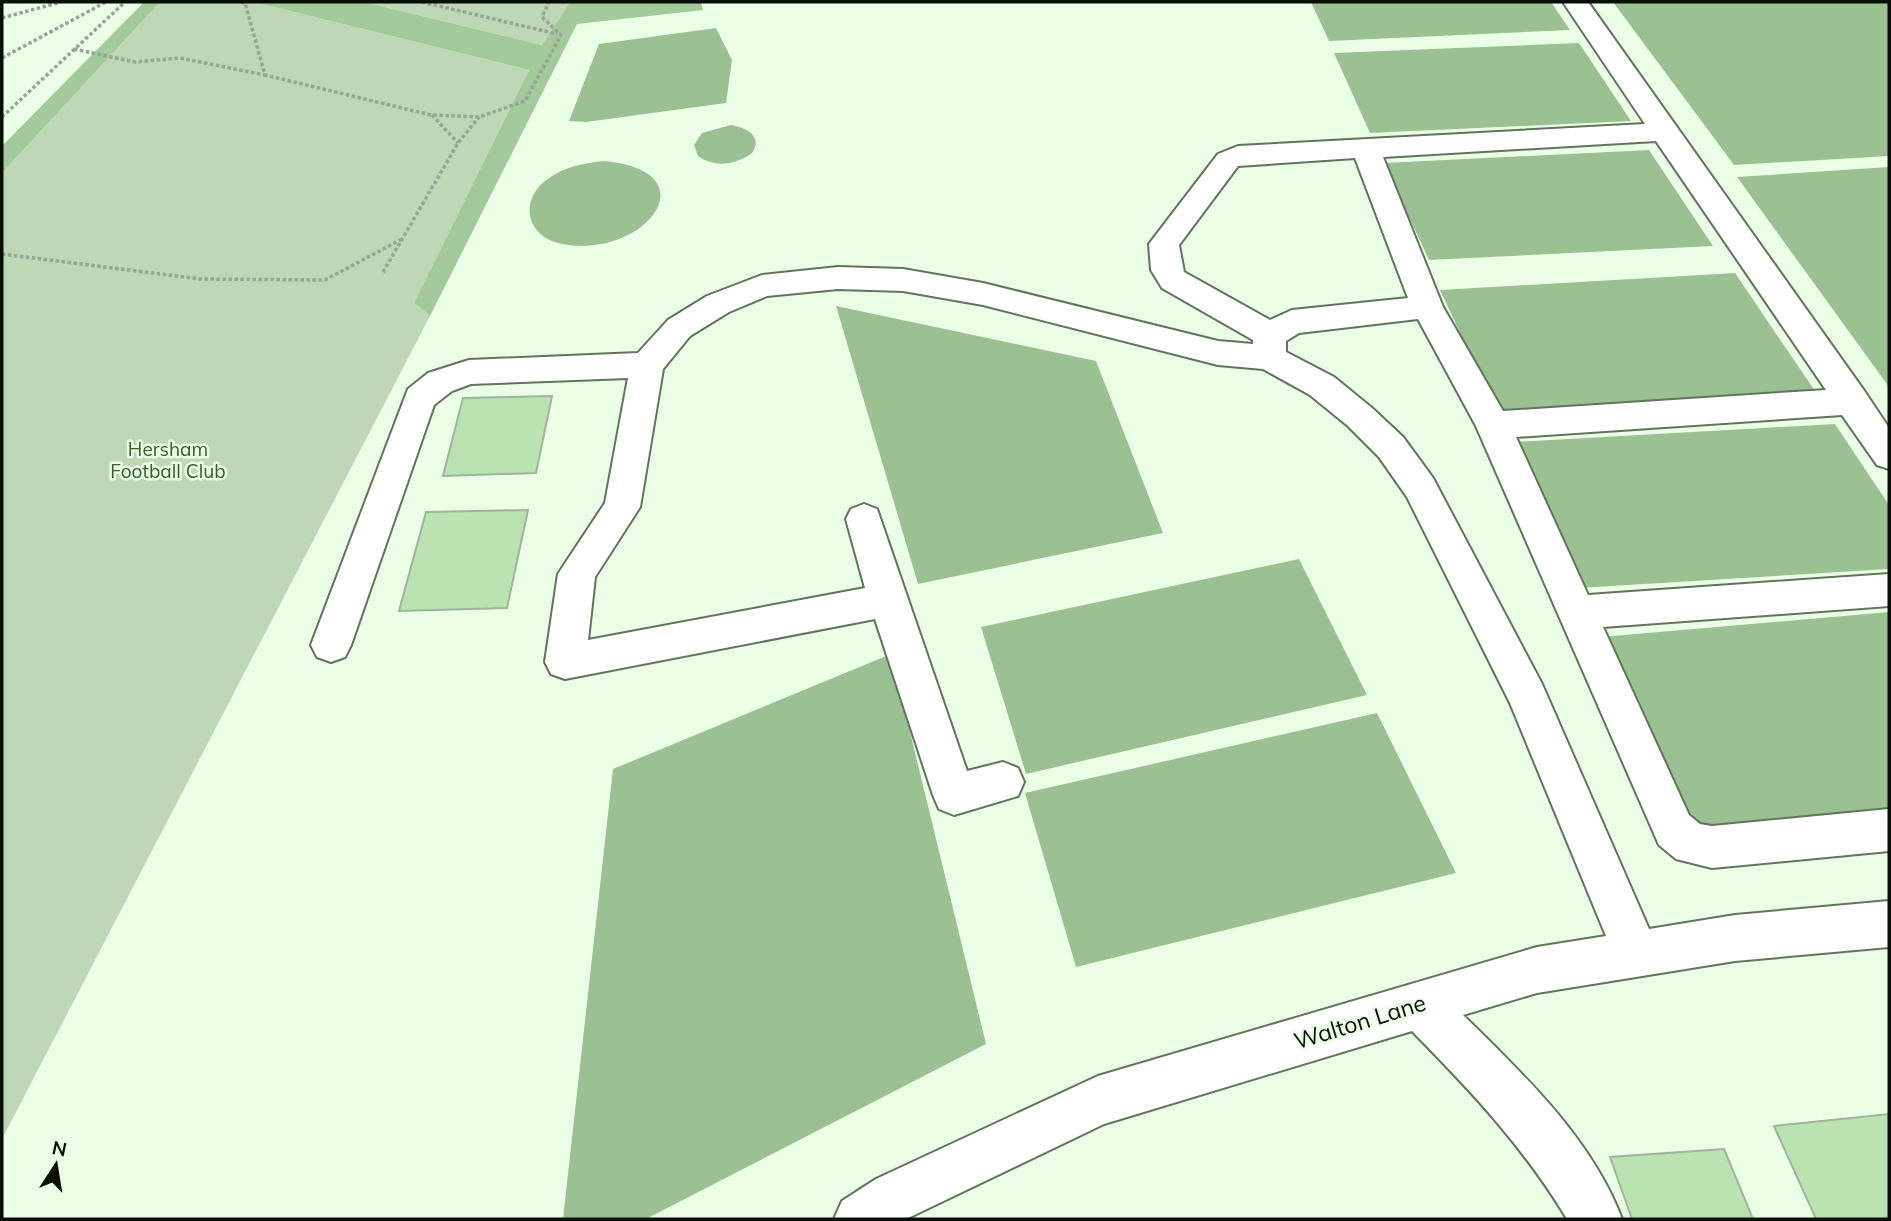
<svg xmlns="http://www.w3.org/2000/svg" width="1891" height="1221" viewBox="0 0 1891 1221" font-family="Mulish,sans-serif">
<style>
.green{fill:#bdd7b7}
.forest{fill:#a3ca9a}
.water{fill:#9bc192}
.building{fill:#bbe3b2;stroke:#9db598;stroke-width:2}
.lines{fill:none;stroke-linecap:round;stroke-linejoin:round}
.minor-casing{stroke:#60755b;stroke-width:4}
.path{stroke:#97a694;stroke-width:3.5;stroke-dasharray:3.5 2.5;stroke-linecap:butt}
.minor{fill:#fff;fill-rule:evenodd}
.labels{text-anchor:middle;stroke-width:5;stroke-linejoin:round;paint-order:stroke}
.park-label{font-size:19px;fill:#306224;stroke:#ebffe7}
.near-street-label{font-size:23px;fill:#070f06;stroke:#ebffe7}
</style>
<rect width="100%" height="100%" fill="#ebffe7"/>
<path class="green" d="M160,2H254L529,70L414,303L430,316L2,1139V173Z
M364,2H570L542,45Z"/>
<path class="forest" d="M144,2H160L2,173V146Z
M254,2H364L542,45L570,2H701L703,10L577,24L430,316L414,303L529,70Z"/>
<path class="water" d="M1311,2H1551L1570,30L1329,41Z
M1613,2H1889V156L1734,165Z
M716,28L732,60L726,103L586,122L569,121L599,44Z
M1579,43L1631,121L1370,133L1334,53Z
M731,125C747,128 763,136 752,153C736,165 715,168 698,156L694,145L702,133Z
M1649,150L1713,246L1429,260L1384,163Z
M605,161C713,172 644,260 562,244C528,238 518,203 545,181C562,167 584,163 605,161Z
M1889,167V387L1737,177Z
M1735,273L1815,391L1497,412L1440,290Z
M836,306L1096,361L1163,533L918,584Z
M1835,424L1889,505V569L1579,588L1513,442Z
M1299,559L1367,695L1026,774L981,627Z
M1889,612V812L1694,831L1601,637Z
M891,654L986,1044L646,1219H563L613,769Z
M1377,713L1456,873L1076,967L1025,793Z"/>
<path class="building" d="M552,396L536,473L443,476L463,398Z
M528,510L507,608L399,611L426,512Z
M1889,1114V1219H1816L1774,1126Z
M1724,1149L1753,1219H1632L1610,1157Z"/>
<g class="lines">
<defs>
<path id="minor" d="M1563,2H1588L1865,392L1889,428V469L1877,465L1842,415L1516,437L1588,595L1889,574V606L1603,627L1689,815L1700,824L1712,826L1889,809V851L1712,868L1676,859L1659,845L1476,426L1418,319L1299,333L1286,341V352L1334,377L1372,408L1403,437L1433,478L1542,684L1649,929L1735,915L1889,901V947L1735,961L1537,993L1463,1015C1523,1074 1592,1139 1622,1219H1567C1523,1146 1471,1091 1412,1031L1104,1124L906,1219H834L842,1201L876,1179L1098,1076L1537,947L1606,936L1510,703L1407,497L1379,457L1348,426L1310,395L1263,369L1218,365L983,305L903,291L838,289L767,296L729,312L690,336L663,369L640,507L595,577L588,640L865,588L846,519L851,509L864,504L877,509L967,771L1003,762L1018,768L1024,782L1018,796L954,815L939,809L933,795L875,619L565,679L551,674L545,662L558,574L605,503L628,378L471,384L452,391L434,405L351,645L345,657L331,662L317,657L311,645L408,389L428,373L469,360L638,353L668,320L707,296L762,275L838,267L903,269L983,283L1218,341L1253,344V340L1162,288L1151,270L1149,244L1218,154L1238,146L1645,124ZM1656,141L1826,390L1503,411L1443,307L1383,157ZM1355,158L1408,298L1292,310L1270,320L1184,272L1179,245L1238,166Z"/>
</defs>
<use href="#minor" class="minor-casing"/>
<path class="path" d="M241,2L245,3L265,75L431,115L479,117L525,101L561,35L542,17L549,2
M422,2L557,34
M2,18L61,2
M74,49L135,62L180,58L265,75
M2,58L106,2
M432,115L458,143
M2,117L125,2
M2,254L200,279L325,280L402,239
M383,272L458,143L479,117"/>
<use href="#minor" class="minor"/>
</g>
<g class="labels">
<g class="park-label">
<text x="168" y="456">Hersham<tspan x="168" dy="22">Football Club</tspan></text>
</g>
<g class="near-street-label">
<text transform="translate(1360 1022) rotate(-17)" y="8">Walton Lane</text>
</g>
</g>
<rect width="1891" height="1221" fill="none" stroke="#070f06" stroke-width="7"/>
<g transform="translate(56 1165) rotate(12)" stroke="#ebffe7" stroke-width="5" paint-order="stroke">
<path d="M0-5L12 26L0 18L-12 26Z" fill="#070f06"/>
<text y="-10" font-size="19" font-weight="bold" text-anchor="middle" fill="#070f06">N</text>
</g>
</svg>
